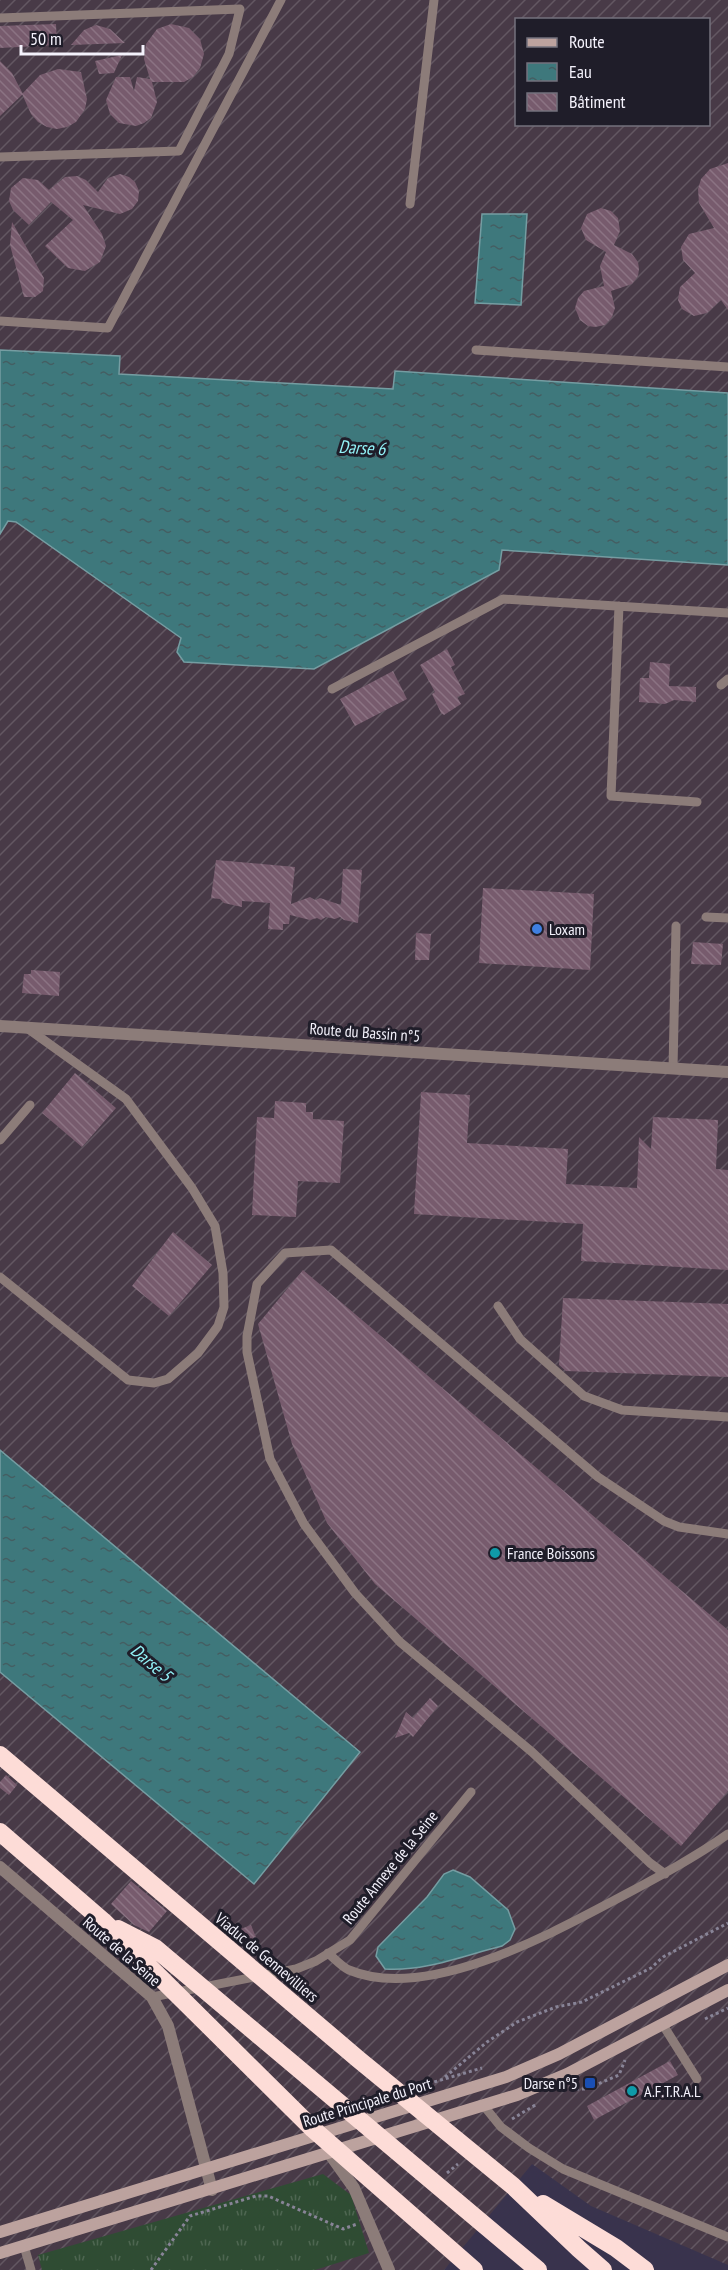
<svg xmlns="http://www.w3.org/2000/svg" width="728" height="2270" viewBox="0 0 728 2270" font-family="'PT Sans Narrow',sans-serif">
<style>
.industrial{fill:url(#industrial-furrows);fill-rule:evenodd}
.grass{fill:url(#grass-tufts)}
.water{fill:url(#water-ripples);stroke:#759da2;stroke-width:1.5}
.building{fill:url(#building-back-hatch)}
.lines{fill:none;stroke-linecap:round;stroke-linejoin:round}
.path{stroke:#888497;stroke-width:3;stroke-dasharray:3 3;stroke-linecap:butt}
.service{stroke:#8c7c79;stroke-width:9}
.minor{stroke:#8c7c79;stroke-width:12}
.secondary{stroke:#bca29e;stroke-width:12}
.motorway{stroke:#fddcd7;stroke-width:18}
.shop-dot{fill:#3f7fe0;stroke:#1f1d29;stroke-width:2}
.culture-dot{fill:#0f9aa8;stroke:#1f1d29;stroke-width:2}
.transit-dot{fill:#1a4fb4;stroke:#1f1d29;stroke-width:2}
.labels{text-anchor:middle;stroke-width:6;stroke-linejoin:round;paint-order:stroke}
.poi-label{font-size:16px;fill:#f4f2fc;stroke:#1f1d29;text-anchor:start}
.street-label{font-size:16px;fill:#f4f2fc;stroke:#1f1d29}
.water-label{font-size:18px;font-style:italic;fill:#93f3f8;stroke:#1f1d29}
</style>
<defs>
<pattern id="industrial-furrows" width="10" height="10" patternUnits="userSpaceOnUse" patternTransform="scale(1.5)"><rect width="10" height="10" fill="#483a47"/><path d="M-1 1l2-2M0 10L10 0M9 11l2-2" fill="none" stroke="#635762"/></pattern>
<pattern id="grass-tufts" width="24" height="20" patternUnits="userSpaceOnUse" patternTransform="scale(1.5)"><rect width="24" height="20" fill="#2f4c33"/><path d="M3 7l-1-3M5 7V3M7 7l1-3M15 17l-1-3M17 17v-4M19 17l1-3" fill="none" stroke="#4e6651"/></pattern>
<pattern id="water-ripples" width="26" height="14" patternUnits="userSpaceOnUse" patternTransform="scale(1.5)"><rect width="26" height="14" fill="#3e787c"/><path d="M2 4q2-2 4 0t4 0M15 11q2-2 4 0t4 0" fill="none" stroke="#445e62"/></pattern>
<pattern id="building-back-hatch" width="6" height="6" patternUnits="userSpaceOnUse" patternTransform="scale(1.5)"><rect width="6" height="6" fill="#775b6d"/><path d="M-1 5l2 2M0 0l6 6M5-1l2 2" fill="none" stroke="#8b7383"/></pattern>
</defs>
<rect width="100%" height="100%" fill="#39334d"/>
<path class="industrial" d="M0,0H728V393L395,371L393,389L119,374V356L0,350ZM516,20H708V124H516Z
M8,521L16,522L182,638L184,662L314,669L499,570L502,550L728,565V2265L591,2206L532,2164L444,2270H0V1672L254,1884L360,1752L0,1450V534Z"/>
<path class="grass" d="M323,2174L351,2195L369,2253L315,2270H42L38,2255Z"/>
<path class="water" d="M482,214H527L521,305L475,303Z
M0,350L120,356L119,374L393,389L395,371L728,393V565L502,550L499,570L314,669L184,662L177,652L181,638L16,522L8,521L0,534Z
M0,1450L360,1752L254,1884L0,1672Z
M453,1870L470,1877L508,1910L515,1929L510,1940L502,1946C465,1955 424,1972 385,1969L376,1956L378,1947L427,1897L444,1874Z"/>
<path class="building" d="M56,24L57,45L0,48V26Z
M171,24L189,28L200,39L204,54L200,68L193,77L184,82H152L157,102L151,118L144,123L136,126L119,123L110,114L106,100L116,77H130L134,91L137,77L150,79L144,59L146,44L157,29Z
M96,25L110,29L125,43L71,45L84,30Z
M122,55L114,73L99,74L95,61Z
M0,61L12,73L23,94L0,116Z
M58,69L81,72L87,99L85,109L76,122L67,127L57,129L47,127L38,122L31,114L22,94L40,75Z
M728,163V310L721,300L707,313L694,316L682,309L678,300L680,287L695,273L683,260L681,247L689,234L714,228L699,203L698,189L701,179L710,169Z
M120,174L129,177L135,182L139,191L138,201L132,209L120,214L83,205L102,234L106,246L100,262L85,271L68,268L45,246L73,220L51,202L29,225L13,210L9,201L11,188L23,178L38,180L49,190L65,177L77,176L86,180L98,192L108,178Z
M601,208L611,211L618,218L620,231L614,245L632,254L638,262L639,269L638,276L632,284L611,291L615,308L612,317L605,325L595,327L588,326L580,320L575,308L578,298L584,291L604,286L600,266L606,252L586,240L581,228L587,214Z
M12,222L44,278L43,291L35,297H24L10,245Z
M447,649L455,665L451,667L465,694L457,697L461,704L444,715L441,713L432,694L435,692L420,665Z
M650,662L670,664L669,686L696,687V702L674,700L665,704L639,702L640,678H649Z
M393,671L407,699L355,726L340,699Z
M216,860L295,867L291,904L310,897L315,900L320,898L341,905L343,869L362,870L358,923L344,920L340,917L335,919L326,917L321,920L317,918L310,920L290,915L289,924H283V930L268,929L270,903L242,901V907L224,903L220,899L211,898Z
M483,888L594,894L590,970L479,963Z
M416,933L431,934L429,960H415Z
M693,942L723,944L721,965L691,964Z
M31,970L60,972L59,996L22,993L24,974H31Z
M75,1073L116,1108L82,1147L42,1113Z
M421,1092L470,1095L467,1143L568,1149L566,1184L637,1188L639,1137L651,1149L653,1117L718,1120L716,1169L728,1170V1270L581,1261L583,1224L414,1214Z
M275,1101L306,1103V1112H313V1119L344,1121L340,1183L298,1181L296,1217L252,1215L257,1117L274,1118Z
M173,1232L212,1265L169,1316L132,1286Z
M303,1270L728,1630V1791L681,1846L375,1584L327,1523L292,1444L258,1324Z
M563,1298L728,1304V1377L566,1371L559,1365Z
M430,1698L438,1706L413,1737L409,1733L395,1738L406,1712L413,1718Z
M6,1775L17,1785L9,1795L0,1788V1782Z
M131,1881L167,1911L149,1932L134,1925L111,1904Z
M251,1925L260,1947L249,1952L228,1934Z
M670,2061L678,2075L594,2120L587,2106Z"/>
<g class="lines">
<path class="path" d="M705,2019L728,2008
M445,2077L487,2042L517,2022L556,2007L582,2002L651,1968L663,1957L728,1923
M417,2087L482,2068
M570,2089H586L619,2075L625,2060
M365,2103L379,2099
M512,2119L537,2104
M447,2173L458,2164
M151,2270L190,2216L256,2196H268L343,2229L357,2224"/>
<path class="service" d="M0,18L240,9L229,54L179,151L0,157
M410,204L434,0
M0,321L108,328L281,0
M476,350L728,367
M619,606L611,796L697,802
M721,685L728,679
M332,689L503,599L728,613
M706,917L728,918
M673,1069L676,926
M0,1140L30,1105
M0,1277L128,1380L154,1383L168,1379L198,1353L218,1326L224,1307L223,1273L215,1226L192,1188L126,1099L27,1028
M498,1306L520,1339L584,1396L622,1410L728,1417
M665,1874L650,1863L532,1752L400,1642L355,1593L304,1524L270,1459L247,1352V1336L257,1284L285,1253L331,1250L598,1477L664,1521L679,1527L728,1534
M328,1953C335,1959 342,1967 349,1970C425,2002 547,1936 613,1901C652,1880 691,1860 728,1834
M152,1997L296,1969L316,1961L350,1940L471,1792
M663,2025L697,2079
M484,2106L501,2127L529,2148L563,2169L728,2237
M24,2246L31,2270"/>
<path class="minor" d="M0,1026L728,1072
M0,1867L152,1997L168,2026L212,2190
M329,2153L354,2188L389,2270"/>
<path class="secondary" d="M0,2232L506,2077L559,2054L728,1965
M0,2253L517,2095L567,2074L728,1990"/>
<path class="motorway" d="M0,1755L358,2059L513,2186L579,2249L603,2270
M0,1832L103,1921L313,2129L474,2270
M118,1929L155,1948L538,2270
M543,2204L616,2248L645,2270"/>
</g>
<circle class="shop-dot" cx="537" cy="929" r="6"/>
<g class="culture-dot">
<circle cx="495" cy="1553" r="6"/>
<circle cx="632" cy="2091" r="6"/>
</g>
<rect class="transit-dot" x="584" y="2077" width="12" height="12" rx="3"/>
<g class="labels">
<g class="poi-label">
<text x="549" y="935">Loxam</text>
<text x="507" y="1559">France Boissons</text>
<text x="578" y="2089" text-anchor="end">Darse n°5</text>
<text x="644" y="2097">A.F.T.R.A.L</text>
</g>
<g class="street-label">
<text transform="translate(365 1032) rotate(4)" y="6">Route du Bassin n°5</text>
<text transform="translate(390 1867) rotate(-51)" y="6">Route Annexe de la Seine</text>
<text transform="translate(122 1951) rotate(41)" y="6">Route de la Seine</text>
<text transform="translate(267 1957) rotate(40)" y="6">Viaduc de Gennevilliers</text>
<text transform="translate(367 2102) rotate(-17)" y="6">Route Principale du Port</text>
</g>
<g class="water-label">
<text transform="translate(362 448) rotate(3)" y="6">Darse 6</text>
<text transform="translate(151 1663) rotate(40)" y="6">Darse 5</text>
</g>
</g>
<rect x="515" y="18" width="195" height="108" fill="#1f1d29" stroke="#74727d" stroke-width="1.5"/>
<rect x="527" y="38" width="30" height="9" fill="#bca29e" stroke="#74727d" stroke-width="1.5"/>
<text x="569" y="48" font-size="18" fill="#f4f2fc">Route</text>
<rect x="527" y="63" width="30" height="18" fill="url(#water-ripples)" stroke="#74727d" stroke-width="1.5"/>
<text x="569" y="78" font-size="18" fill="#f4f2fc">Eau</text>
<rect x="527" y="93" width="30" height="18" fill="url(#building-back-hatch)" stroke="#74727d" stroke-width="1.5"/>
<text x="569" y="108" font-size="18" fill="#f4f2fc">Bâtiment</text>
<path d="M21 45v9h122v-9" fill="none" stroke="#f4f2fc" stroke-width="3"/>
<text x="30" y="45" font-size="18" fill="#f4f2fc" stroke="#1f1d29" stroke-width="4.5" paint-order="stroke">50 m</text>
</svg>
